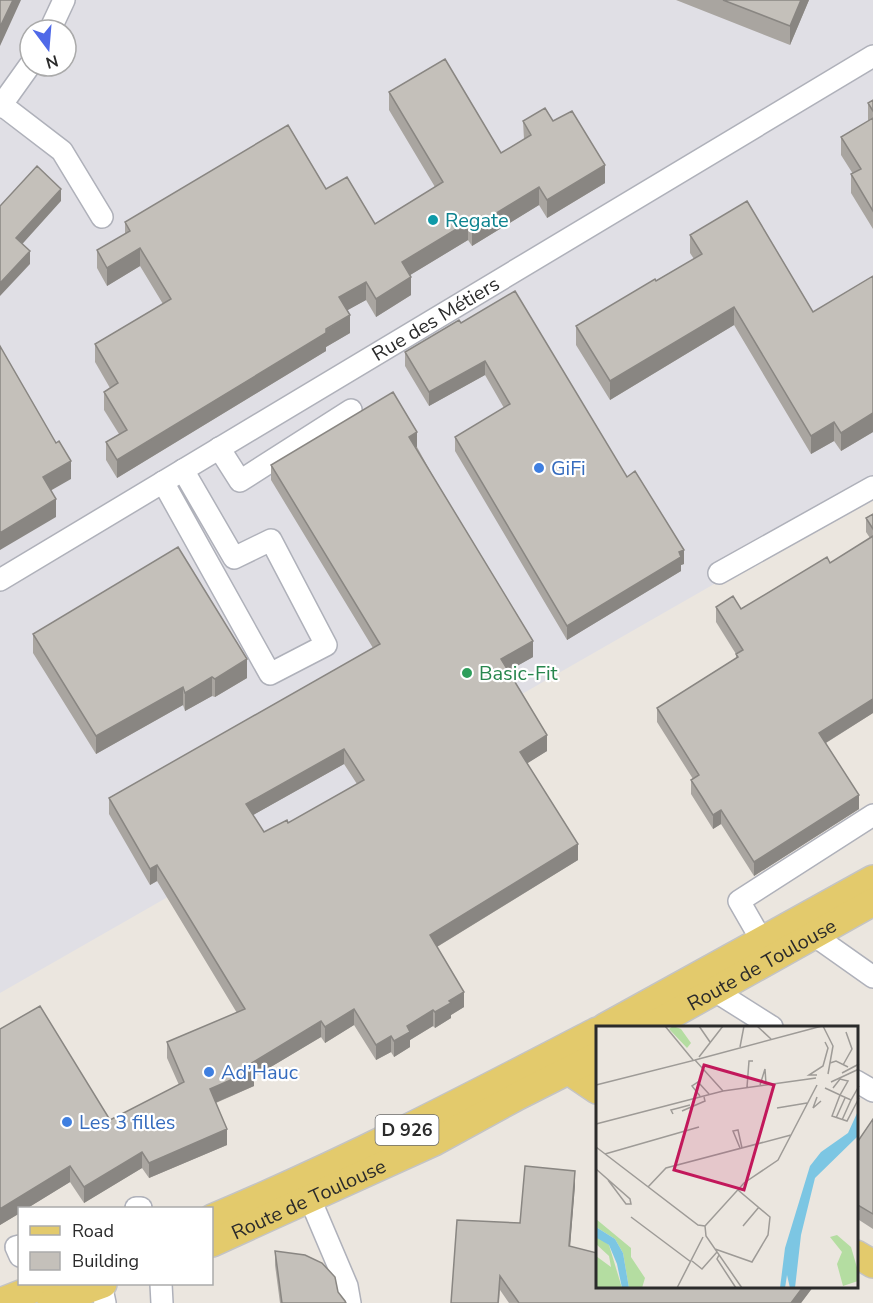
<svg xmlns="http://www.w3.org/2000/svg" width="873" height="1303" viewBox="0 0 873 1303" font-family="'Nunito Sans',sans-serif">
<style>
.industrial{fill:#e0dfe5;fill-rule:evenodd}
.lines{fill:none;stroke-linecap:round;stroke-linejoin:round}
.minor-casing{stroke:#afb1ba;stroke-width:24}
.major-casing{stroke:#c4c4c4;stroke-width:30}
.minor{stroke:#fff;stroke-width:21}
.major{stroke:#e3ca6c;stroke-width:27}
.wall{fill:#a9a5a0;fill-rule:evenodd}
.shaded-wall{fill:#898682}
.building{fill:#c4c0ba;stroke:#898682;stroke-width:1.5;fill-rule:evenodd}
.culture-dot{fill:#0f9aa8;stroke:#fff;stroke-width:2}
.shop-dot{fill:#3f7fe0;stroke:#fff;stroke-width:2}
.leisure-dot{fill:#2e9e5b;stroke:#fff;stroke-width:2}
.labels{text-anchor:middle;stroke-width:4.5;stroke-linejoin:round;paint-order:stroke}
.shield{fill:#fff;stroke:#6b6b6b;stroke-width:1.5}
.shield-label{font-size:18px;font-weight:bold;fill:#2b2b2b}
.culture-label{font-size:20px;fill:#0d838f;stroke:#fff;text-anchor:start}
.street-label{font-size:20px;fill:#2b2b2b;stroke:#fff}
.shop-label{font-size:20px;fill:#366cbe;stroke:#fff;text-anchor:start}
.leisure-label{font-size:20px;fill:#27864d;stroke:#fff;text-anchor:start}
.inset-road{fill:none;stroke:#9e9b97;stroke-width:1.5}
.view{fill:#c2185b;fill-opacity:0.15;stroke:#c2185b;stroke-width:3}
.inset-edge{fill:none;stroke:#2b2b2b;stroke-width:3}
</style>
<rect width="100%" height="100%" fill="#ebe6df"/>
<path class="industrial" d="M0,0H873V493L0,993ZM30,30H66V66H30Z"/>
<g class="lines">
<defs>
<g id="minor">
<path d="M50,30L64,0"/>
<path d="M2,105L62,151L102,217"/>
<path d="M0,107L30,65"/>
<path d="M219,448L240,481L351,410"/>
<path d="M163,482L270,674L326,645L271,540L234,558L183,470"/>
<path d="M719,573L873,487"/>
<path id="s1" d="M0,580L873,56"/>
<path d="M815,936L873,977"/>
<path d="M762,941L739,901L873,815"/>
<path d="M715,991L772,1027"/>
<path d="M856,1081L873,1091"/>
<path d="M310,1199L347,1286L350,1303"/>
<path d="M136,1208H141"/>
<path d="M20,1246L16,1247L20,1256"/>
<path d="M101,1284L105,1303"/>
<path d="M161,1284L162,1303"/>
</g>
<g id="major">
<path d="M605,1027L873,879"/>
<path id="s2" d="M650,1027L873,902"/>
<path d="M569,1071L597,1090"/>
<path d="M212,1218C344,1163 470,1097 597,1031"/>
<path id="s3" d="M212,1243L434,1142L518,1096L597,1056"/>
<path d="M856,1254L873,1264"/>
<path d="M0,1302L46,1284"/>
<path d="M51,1303L103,1284"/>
</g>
</defs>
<use href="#minor" class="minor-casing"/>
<use href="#major" class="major-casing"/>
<use href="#minor" class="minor"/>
<use href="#major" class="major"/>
</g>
<path class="wall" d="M676,0H809L790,45Z
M389,92L501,153L524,139L523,121H553L605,183L547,218L539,205L472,246L468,240L410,275L411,295L376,317L366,300L347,310L350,333L326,347V351L117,478L106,460V442L119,434L104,410V392L110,388L95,362V344L163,304L140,266L107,286L97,268V250L125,234V222L326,189L375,224L435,187L389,110Z
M873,100V229L851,193V174H853L841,155V137L868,121V103Z
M690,235L813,312L873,276V432L841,451L834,441L811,454L734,325L610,400L576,345V326L694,259L690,253Z
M461,323L627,477L684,564L681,565V571L567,640L455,451V437L504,408L485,375L429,406L405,366V352Z
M417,447L533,657L508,671L547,751L527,763L578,860L437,947L464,1007L451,1015V1018L435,1028L433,1026L410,1040V1047L394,1057L391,1052L376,1060L354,1025L325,1043L321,1037L254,1077V1086L216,1103L227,1145L149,1178L142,1168L84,1203L70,1182L26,1209H20V1213L0,1225V1029L110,1120L179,1085L167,1058V1042L237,1013L157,881L150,885L109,814V798L373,648L271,480V465ZM344,764L357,784L288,823L264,832L253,815Z
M873,514V713L826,743L859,809L754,876L721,824L713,829L691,794V780L693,779L657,722V708L736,658V654L716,622V607L741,609L830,563L870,538L866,532V518Z
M33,634L247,678L215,697L212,696L185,711L183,705L96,754L33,653Z
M873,1119V1229L856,1218V1144Z
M575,1185L570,1246L597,1287H813L801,1303H509L500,1290L499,1303H451L520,1223Z
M275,1251L338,1292L346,1303H280L275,1265Z"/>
<path class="shaded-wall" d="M13,0H21L0,46V27Z
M801,0H809L790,45V26Z
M605,165V183L547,218V200Z
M539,187V205L472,246V228Z
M61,189V201L16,251V238Z
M468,222V240L402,280V262Z
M140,248V266L107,286V268Z
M30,251V264L0,296V283Z
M411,277V295L376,317V299Z
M366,282V300L339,315V297Z
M734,307V325L610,400V381Z
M350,315V333L326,347V351L117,478V460Z
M485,361V375L429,406V392Z
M873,413V432L841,451V433Z
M834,422V441L811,454V436Z
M417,432V447L409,452V437Z
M71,461V479L43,495V477Z
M56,499V517L0,550V533Z
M684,550V564L681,565V571L567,640V626L679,552Z
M533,641V657L501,675V659Z
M247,659V678L215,697V679Z
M212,677V696L185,711V693Z
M183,687V705L96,754V736Z
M873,699V713L819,747V733Z
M547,735V751L520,768V752Z
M344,749V764L246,819V804Z
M859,795V809L754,876V862Z
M721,810V824L713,829V815Z
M578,844V860L430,951V935Z
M157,865V881L150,885V869Z
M464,992V1007L451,1015V1018L435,1028V1012L449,1001Z
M354,1009V1025L325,1043V1027Z
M433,1010V1026L410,1040V1047L394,1057V1041L407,1026Z
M321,1021V1037L254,1077V1086L210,1105V1089Z
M391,1036V1052L376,1060V1045Z
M227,1129V1145L149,1178V1163Z
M142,1152V1168L84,1203V1187Z
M70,1166V1182L26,1209H20V1213L0,1225V1209Z
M575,1171V1185L569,1260V1246Z
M803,1287H813L801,1303H791Z"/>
<path class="building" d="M0,0H13L0,27Z
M723,0H801L790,26Z
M445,59L501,153L531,135L523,121L545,108L553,121L572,111L605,165L547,200L539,187L472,228L468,222L402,262L411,277L376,299L366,282L339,297L350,315L326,329V333L117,460L106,442L127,430L104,392L118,383L95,344L171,299L140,248L107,268L97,250L130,231L125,222L288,125L326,189L347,177L375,224L443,182L389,92Z
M873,100V111L868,103Z
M873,118V211L851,174L861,169L841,137Z
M37,166L61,189L16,238L30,251L0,283V206Z
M747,201L813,312L873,276V413L841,433L834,422L811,436L734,307L610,381L576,326L655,279L656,281L702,254L690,235Z
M515,291L627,477L635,471L684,550L679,552L681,557L567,626L455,437L510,404L485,361L429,392L405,352L459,320L461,323Z
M0,346L56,443L59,441L71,461L43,477L56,499L0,533Z
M393,392L417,432L409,437L533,641L501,659L547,735L520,752L578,844L430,935L464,992L449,1001L451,1003L435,1012L433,1010L407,1026L410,1032L394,1041L391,1036L376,1045L354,1009L325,1027L321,1021L250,1064L254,1070L210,1089L227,1129L149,1163L142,1152L84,1187L70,1166L0,1209V1029L40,1006L110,1120L184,1082L167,1042L245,1009L157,865L150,869L109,798L380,644L271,465ZM344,749L364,780L288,823L287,820L264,832L246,804Z
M873,514V529L866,518Z
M873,536V699L819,733L859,795L754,862L721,810L713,815L702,797L691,780L699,775L657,708L738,657L736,654L743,650L716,607L733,596L741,609L827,557L830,563Z
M178,547L247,659L215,679L212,677L185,693L183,687L96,736L33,634Z
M873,1119V1214L856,1204V1144Z
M525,1166L575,1171L569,1246L597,1253V1287H803L791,1303H519L500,1276L498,1303H451L457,1220L520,1223Z
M275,1251L305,1255L322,1263L335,1277L338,1292L345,1301L346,1303H282Z"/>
<circle class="culture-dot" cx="433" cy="220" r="6"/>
<g class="shop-dot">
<circle cx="539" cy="468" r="6"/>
<circle cx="209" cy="1072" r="6"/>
<circle cx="67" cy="1122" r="6"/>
</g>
<circle class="leisure-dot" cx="467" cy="673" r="6"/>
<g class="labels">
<rect class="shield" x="375.5" y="1115" width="63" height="30" rx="4.5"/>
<g class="shield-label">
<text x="407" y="1136">D 926</text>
</g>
<g class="culture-label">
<text x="445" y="227">Regate</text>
</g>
<g class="street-label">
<text dy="7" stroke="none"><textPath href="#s1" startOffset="508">Rue des Métiers</textPath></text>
<text dy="7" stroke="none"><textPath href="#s2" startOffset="128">Route de Toulouse</textPath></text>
<text dy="7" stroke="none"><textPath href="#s3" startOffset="106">Route de Toulouse</textPath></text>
</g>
<g class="shop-label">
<text x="551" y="475">GiFi</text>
<text x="221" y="1079">Ad’Hauc</text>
<text x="79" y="1129">Les 3 filles</text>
</g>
<g class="leisure-label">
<text x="479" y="680">Basic-Fit</text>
</g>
</g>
<g transform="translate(596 1026)">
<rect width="262" height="262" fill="#ebe6df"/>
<path d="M77,0L85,3L95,17L91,22L73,3ZM0,193L35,222V231L49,252L46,262H33L27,227L19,213L0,201ZM0,209L13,219L26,262H0V230L15,241L13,230L0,218ZM241,209L255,221L262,245V255L247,260L241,238L246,226L234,211Z" fill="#b4dda1"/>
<path d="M262,85L261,111L219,152L205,209L199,262H194L191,249L189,262H184L189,222L214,140L225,126L252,107ZM0,201L19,213L27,227L33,262H26L21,238L13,219L1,212Z" fill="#7cc6e3"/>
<path class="inset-road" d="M69,0L97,34M103,0L114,16M161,0L175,13M227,0L237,20L232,48M144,21L148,0M103,31L127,0M99,34L226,0M234,37L240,35L252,41M247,39L256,23L250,6M246,47L263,38M221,49H213L227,40L232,22L229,16M235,56L263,43M0,59L99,34L127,65M164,59L169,43L170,58M263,60L255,74L244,69L236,90L251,95L263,72M151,61L153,35H157M229,62L244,69L252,55L244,53L237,62M104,70L96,60L102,56L113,68M221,71L217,82L225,75M181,82L211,77M86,85L109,75L108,71M77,88L75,84L94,79M240,92L249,72M246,94L255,74M0,98L127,65L220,52M0,121L102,199L109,200M144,122L137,105L142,104L146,122M9,128L103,101M0,143L34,173L35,178H30L12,154M52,161L70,142L195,109M35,191L95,236M109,200L148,157L182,134L221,59M109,200L110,210L146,262M147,200L163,181M119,223L156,236L172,209L174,191L142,164M123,229L121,233L140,262M96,235L106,243L121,226M81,262L107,211"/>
<path class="view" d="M108,39L178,59L148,164L78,144Z"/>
<rect width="262" height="262" class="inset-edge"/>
</g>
<rect x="18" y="1207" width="195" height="78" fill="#ffffff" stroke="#aaaaaa" stroke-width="1.5"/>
<rect x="30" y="1226" width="30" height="9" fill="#e3ca6c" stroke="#aaaaaa" stroke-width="1.5"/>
<text x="72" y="1237" font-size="18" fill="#2b2b2b">Road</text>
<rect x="30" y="1252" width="30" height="18" fill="#c4c0ba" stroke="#aaaaaa" stroke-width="1.5"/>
<text x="72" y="1267" font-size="18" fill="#2b2b2b">Building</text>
<g transform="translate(48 48) rotate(164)"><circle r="28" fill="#ffffff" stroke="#aaaaaa" stroke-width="1.5"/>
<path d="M0-4.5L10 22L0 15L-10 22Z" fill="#4f69e8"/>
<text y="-9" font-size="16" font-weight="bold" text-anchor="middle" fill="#2b2b2b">N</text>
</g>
</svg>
